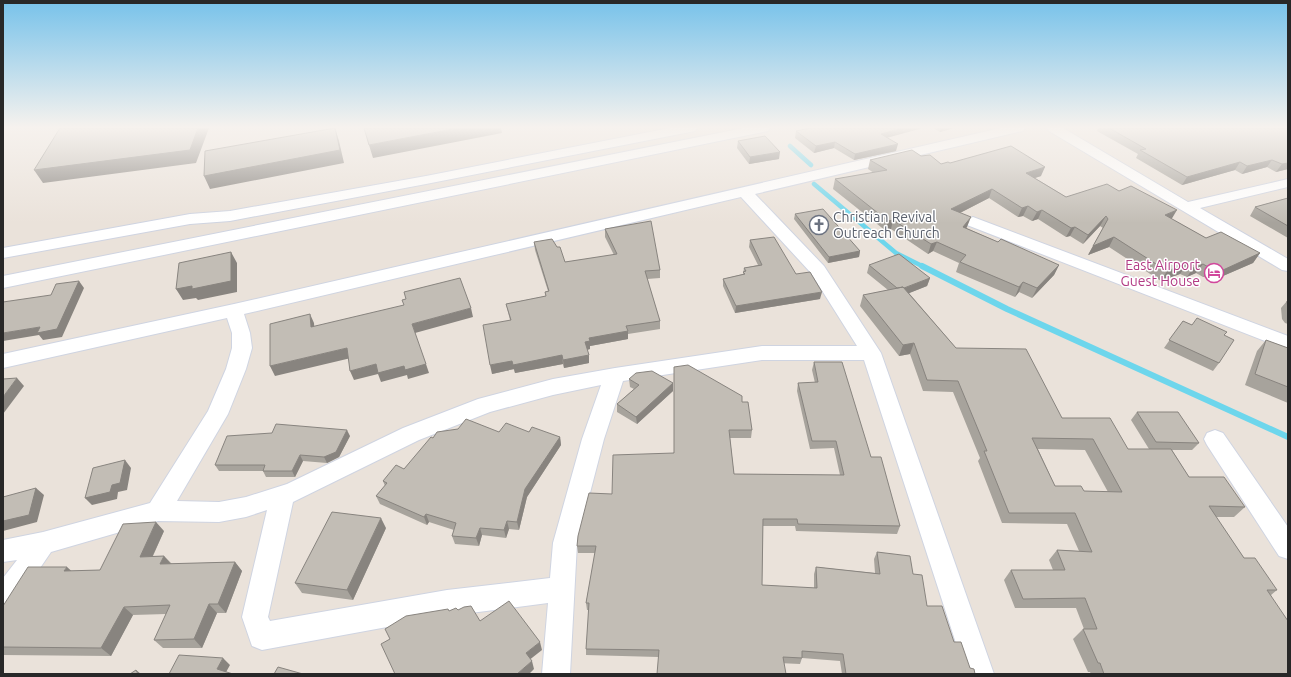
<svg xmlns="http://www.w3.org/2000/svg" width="1291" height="677" viewBox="0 0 1291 677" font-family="Ubuntu,sans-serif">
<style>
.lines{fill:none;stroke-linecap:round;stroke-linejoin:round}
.stream-far1{stroke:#6dd6ec;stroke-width:4.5}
.stream{stroke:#6dd6ec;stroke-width:6}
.minor-casing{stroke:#cfd4e1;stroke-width:2}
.minor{fill:#fff;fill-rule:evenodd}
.wall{fill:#a7a39c;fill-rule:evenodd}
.shaded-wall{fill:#88847f}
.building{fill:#c2bdb5;stroke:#88847f;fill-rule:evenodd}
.labels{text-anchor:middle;stroke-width:3;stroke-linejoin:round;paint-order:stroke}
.worship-label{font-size:14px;fill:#5b616d;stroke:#fff;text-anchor:start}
.hotel-label{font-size:14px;fill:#b23c85;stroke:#fff;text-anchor:end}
</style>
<rect width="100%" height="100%" fill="#eae2da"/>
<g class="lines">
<path class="stream-far1" d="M790,146L811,165
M814,184L896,253L924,267"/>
<path class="stream" d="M922,266L1007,309L1288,437"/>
<defs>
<path id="minor" d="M670,128H697L695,131L690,132L426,184L230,221L190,224L3,258V248L190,214L230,211L426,176Z
M744,128H770L768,131L763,132L3,288V276Z
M1001,128H1025L1023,131L1018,132L755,194L824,266L881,353L994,674H966L864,360H762L623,381L604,439L577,543L570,674H542L548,603L447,616L262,650L252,646L242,617L267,510L246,517L219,522L158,521L51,552L12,609L3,613V578L17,560L3,562V540L43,532L150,503L208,411L226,369L232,348V333L227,318L3,368V354L234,304ZM741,197L811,273L857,346H762L615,368L553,379L478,399L403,428L287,484L246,497L219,502L177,501L228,414L246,369L252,348L250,333L244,314ZM601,385L582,439L553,543L550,578L447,590L270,621L268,617L293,502L419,440L490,412L553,395Z
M1047,128H1063L1188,202L1288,179V187L1200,208L1288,259V271L1282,270L1049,131Z
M973,217L1288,336V350L967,225L965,222L967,219Z
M1215,430L1223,433L1288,527V559L1279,556L1207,445L1204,439L1207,433Z"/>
</defs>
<use href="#minor" class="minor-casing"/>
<use href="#minor" class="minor"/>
</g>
<path class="wall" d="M933,128H954L940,132Z
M1098,128H1288V169L1276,172L1267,167L1242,174L1235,170L1182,185L1136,158L1138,154L1097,131Z
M796,131L888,138L896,151L854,160L834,148L814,153L795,138Z
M738,141L779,159L749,164L737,148Z
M921,156L941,164L950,163L1041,176L1035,178L1066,197L1171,219L1206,238L1260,253L1253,263L1216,279L1208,275L1203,277L1196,273L1187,277L1180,274L1161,281L1109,247L1088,255L1103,228L1100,226L1083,244L1070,236L1066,237L1038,219L1032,221L1023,216L1018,217L989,198L960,213L967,227L966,228L998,242L1059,265L1054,275L1032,298L1019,292L1015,297L956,272L959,263L933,251L928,254L891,229L886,231L833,189L835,179L874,173L868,169L870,160Z
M1288,198V238L1250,216L1255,207Z
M795,214L860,251L859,257L828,263L794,219Z
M605,229L660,270V278L647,279L660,321V329L628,334V339L590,346V349L587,350L589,363L564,368L563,364L515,373L514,369L492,374L510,320L506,304L546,296L545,292L548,291L535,250L534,242L565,262L614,255L605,237Z
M750,240L796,274L820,299L735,313L723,286V279L743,274L744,268L758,265L749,247Z
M869,265L930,278L927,286L909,293L956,348L1062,418L1128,449H1149L1131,420L1137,412L1199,443L1192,450H1172L1189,477L1245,507L1234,517H1216L1244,558L1277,590L1271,595L1288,674H1091L1090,672H1088L1073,639L1083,629H1084L1076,608H1015L1004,580L1011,570H1053L1049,560L1057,550L1079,551L1067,524L1002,523L978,461L980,458L953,392L923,391L910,354L899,356L860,306L863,295L888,290L867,273ZM1038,449L1085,450L1108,492L1084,491L1055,486Z
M1288,300V324L1285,323L1282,319L1281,308L1287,301Z
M1183,321L1192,325L1224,335L1219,363L1213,371L1164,348Z
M1266,340L1288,348V403L1245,385L1257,351Z
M814,362L871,457L900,526L897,534L796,531L795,526H763L762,585L814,588V574L816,567L875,573L874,559L877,552L913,574L927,606L954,642L970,668L975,674H842L840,661L802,658L800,664L658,657L586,655V649L589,610H587L586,603L595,553H578L577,546L612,494L673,453L742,402L752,430L751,438H730L734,474L840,475L834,448L810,449L797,391L798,383H815L812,370Z
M629,379L673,383V391L637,424L617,412V404L634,389L630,387Z
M499,432H529L560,437L561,445L527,497L519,530L509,529L506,538L482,535L479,546L455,544L452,536L454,530L429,522L427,525L380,504L376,496L385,486L383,481L404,469L433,438Z
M350,436L339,457L327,463L303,461L295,477H266L263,471H219L215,465Z
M386,528L353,600L302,593L295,583Z
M164,531L153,556H164L172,564L235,562L242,571L226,613H217L202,648H163L154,640L166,614L133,615L111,656L3,655V606L71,571L100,570Z"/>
<path class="shaded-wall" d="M198,128H209L196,163L43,183L34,170Z
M335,128L339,141L344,163L210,189L204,176Z
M458,128H501L502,133L373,158L369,145Z
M902,128H923L879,140L881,134Z
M941,128H954L940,132Z
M835,142L834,148L814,153L816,146Z
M898,144L896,151L854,160L855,154Z
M780,152L779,159L749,164L750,157Z
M1272,160L1267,167L1242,174L1247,166Z
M1240,162L1235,170L1182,185L1187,177Z
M1288,163V169L1276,172L1282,164Z
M1045,167L1041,176L1022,182L1026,173Z
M992,189L989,198L948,219L951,209Z
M1028,206L1023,216L1018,217L1022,208Z
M1042,210L1038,219L1032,221L1037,212Z
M1177,210L1171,220L1165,215Z
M1106,216L1100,226L1083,244L1088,235Z
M971,217L967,227L959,237L963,227Z
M893,220L891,229L886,231L888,221Z
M1075,227L1070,236L1066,237L1071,228Z
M1114,237L1109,247L1088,255L1093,246Z
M937,242L933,251L928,254L931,244Z
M860,251L859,257L828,263L829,257Z
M231,252L237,263V292L198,300L196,298L183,300L176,289Z
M1260,253L1253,263L1216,279L1223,270Z
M1187,264L1180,274L1161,281L1167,271Z
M1203,264L1196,273L1187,277L1193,268Z
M1059,265L1054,275L1032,298L1037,288Z
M1215,265L1208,275L1203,277L1210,268Z
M930,278L927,286L897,298L900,290Z
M79,281L84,288L62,337L43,340L39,335L3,341V333L40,327Z
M1023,282L1019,292L1015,297L1019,287Z
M822,292L820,299L735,313L736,306Z
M471,308L473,317L415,333L412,324Z
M310,314L314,323L315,336L311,327Z
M628,331V339L590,346V349L586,350L585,342L589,338Z
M914,343L910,354L899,356L903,345Z
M347,348L351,358L275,376L270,366Z
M562,355L563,364L515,373L513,365Z
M589,355V363L564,368L563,360Z
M512,361L514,369L492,374L490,365Z
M376,364L404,366L426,364L429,373L408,379L407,375L381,382L378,374L354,380L350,371Z
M17,378L24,386L3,414V397Z
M673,383V391L637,424L636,417Z
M347,430L350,436L339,457L327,463L324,457Z
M560,437L561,445L527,497L519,530L517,522L525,489Z
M300,455L303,461L295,477L292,471Z
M125,460L131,468L127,490L118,492L117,499L92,505L85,498L112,485Z
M36,488L44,495L37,522L3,531V521Z
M426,514L429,522L427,525L424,517Z
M381,518L386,528L353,600L347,590Z
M507,521L509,529L506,538L504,530Z
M156,522L164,531L148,566L140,557Z
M480,528L482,535L479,546L476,538Z
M164,556L172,565L160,564Z
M235,562L242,571L226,613L218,604Z
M67,567L77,576L64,571Z
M209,604L217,613L202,648L194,639Z
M124,607L133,615L111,656L101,648Z
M540,642L542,650L528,661L526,653Z
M223,658L230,665L225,674L217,669Z
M532,661L534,669L529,674H517Z
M136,670L141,674H138Z"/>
<path class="building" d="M60,128H198L190,150L34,170Z
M335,128L340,150L204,176L205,151Z
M364,128H458L369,145Z
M810,128H902L881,134L898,144L855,154L835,142L816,146L796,131Z
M1109,128H1288V163L1282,164L1272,160L1247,166L1240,162L1187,177L1140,150L1146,149Z
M765,136L780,152L750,157L738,141Z
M1011,146L1045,167L1026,173L1066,197L1107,184L1119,191L1131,186L1177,210L1165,215L1206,238L1221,232L1260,253L1223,270L1215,265L1210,268L1203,264L1193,268L1187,264L1167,271L1114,237L1093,246L1108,219L1106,216L1088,235L1075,227L1071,228L1042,210L1037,212L1028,206L1022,208L992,189L951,209L971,217L963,227L998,242L1001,239L1059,265L1037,288L1023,282L1019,287L960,262L966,255L937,242L931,244L893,220L888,221L835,179L887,170L870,160L912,150L921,156L930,155L941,164L948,162L950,163Z
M1288,198V226L1255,207Z
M823,209L860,251L829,257L795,214Z
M651,221L660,270L645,271L660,321L626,326L628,331L589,338L590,341L585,342L589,355L563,360L562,355L513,365L512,361L490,365L483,325L511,320L506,304L546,296L545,292L549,291L534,242L552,239L557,247H560L565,262L617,254L605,229Z
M774,237L796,274L810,272L822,292L736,306L723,279L745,274L743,272L746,271L744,268L762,265L750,240Z
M231,252V281L192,289V286L176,289L179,263Z
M899,254L930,278L904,288L903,287L897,288L869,265Z
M460,278L471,308L412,324L426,364L405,370L404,366L378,373L376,364L350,371L347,348L270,366V324L310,314L311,327L404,305L402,300L406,299L404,292Z
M79,281L57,329L37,333L40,327L3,333V302L51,295L56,284Z
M903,287L956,348L1026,349L1062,418H1110L1128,449H1171L1189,477H1224L1245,507L1209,506L1244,558H1255L1277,590H1267L1288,621V674H1104L1100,663H1098L1083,629H1097L1085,598L1023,599L1011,570H1065L1057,550L1092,552L1075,513H1009L984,451H987L958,381L927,380L914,343L903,345L863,295ZM1032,438L1093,439L1122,492L1084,491L1081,486H1055Z
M1288,300V309L1287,301Z
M1197,318L1227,332L1224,335L1234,340L1219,363L1169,340L1183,321L1192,325Z
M1266,340L1288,348V387L1255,374Z
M814,362H842L871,457H881L900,526L798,524L797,519H763L762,585L817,588L816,567L880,574L877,552L910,556L913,574L922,575L927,606H942L954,642H961L970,668L974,669L975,674H846L843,654L802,651V658L783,657L786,674H657L659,650L586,649L589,603H586L596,546H577L578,536L589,493L612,494L613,455L674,453V367L688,365L742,396V402H748L752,430H729L734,474L844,475L836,441H812L798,383L818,382Z
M652,371L673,383L636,417L617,404L639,385L629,379L636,373Z
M17,378L3,397V379Z
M1137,412H1178L1199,443L1156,442Z
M466,419L499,432L506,423L529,432L532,427L560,437L525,489L517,522L507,521L504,530L480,528L476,538L452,536L456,523L426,514L424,517L376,496L387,483L383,481L396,465L404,469L431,437L433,438L437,432L458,429Z
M276,424L347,430L336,452L324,457L300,455L292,471H263L265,465H215L227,436L272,433Z
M125,460L120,483L112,485L110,492L85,498L93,468Z
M36,488L29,515L3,521V497Z
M332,512L381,518L347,590L295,583Z
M156,522L140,557L164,556L160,564L235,562L218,604H209L194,639L154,640L170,605L124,607L101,648L3,647V606L28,567H67L64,571L100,570L123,524Z
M509,601L540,642L526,653L532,661L517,674H395L381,644L390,639L385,629L406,616L448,609L449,611L456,608L458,610L464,607L471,606L480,621Z
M179,655L223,658L217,669L233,674H169Z
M278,667L303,674H274Z
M136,670L138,674H130Z"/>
<linearGradient id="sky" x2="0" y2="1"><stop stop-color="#77c2ea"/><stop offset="0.57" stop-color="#f6f2ee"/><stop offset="1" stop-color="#f6f2ee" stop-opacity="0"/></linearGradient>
<rect width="1291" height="223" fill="url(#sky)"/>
<defs>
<symbol id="church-ring" viewBox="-11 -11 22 22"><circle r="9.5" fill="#fff" stroke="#6b7280" stroke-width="1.5"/><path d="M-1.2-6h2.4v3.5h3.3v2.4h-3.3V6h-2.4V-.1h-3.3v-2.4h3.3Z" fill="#6b7280"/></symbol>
<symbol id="hotel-ring" viewBox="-11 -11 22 22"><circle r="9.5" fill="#fff" stroke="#d1479c" stroke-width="1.5"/><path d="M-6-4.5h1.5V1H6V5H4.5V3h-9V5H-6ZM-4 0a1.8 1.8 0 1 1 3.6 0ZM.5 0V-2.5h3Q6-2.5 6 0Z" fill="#d1479c"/></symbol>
</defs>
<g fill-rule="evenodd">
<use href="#church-ring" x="808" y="214" width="22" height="22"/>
<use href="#hotel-ring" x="1203" y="262" width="22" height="22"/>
</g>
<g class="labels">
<g class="worship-label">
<text x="833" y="222">Christian Revival<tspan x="833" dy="16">Outreach Church</tspan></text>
</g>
<g class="hotel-label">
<text x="1200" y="270">East Airport<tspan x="1200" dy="16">Guest House</tspan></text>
</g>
</g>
<rect width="1291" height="677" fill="none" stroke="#282828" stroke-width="8"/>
</svg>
